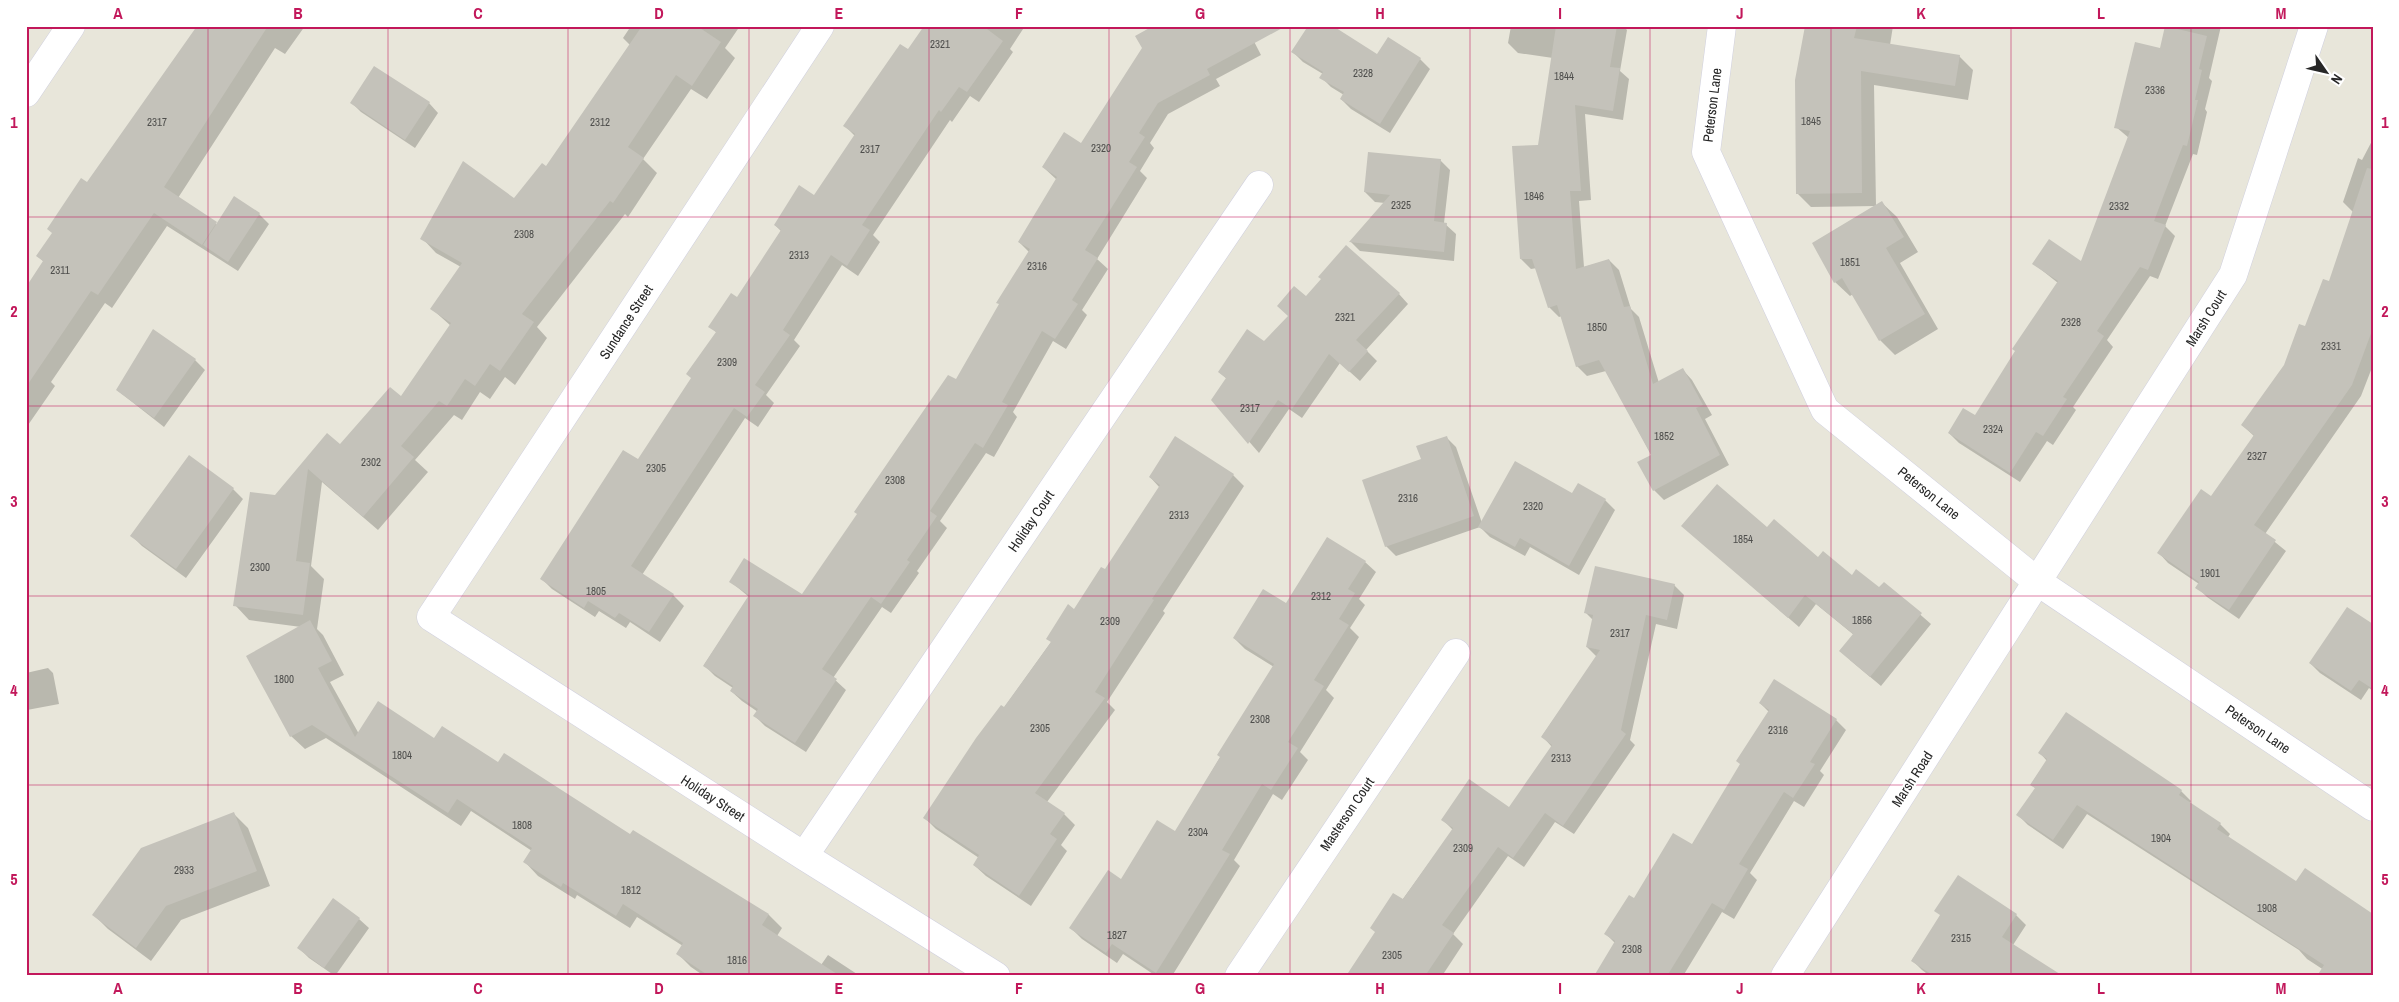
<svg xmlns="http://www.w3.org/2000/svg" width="2399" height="1002" viewBox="0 0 2399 1002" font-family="'Archivo Narrow',sans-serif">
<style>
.shadow{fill:#0003}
.building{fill:#c4c2ba}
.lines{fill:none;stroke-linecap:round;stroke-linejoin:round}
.street-casing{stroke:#d0d0df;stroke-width:29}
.street{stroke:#fff;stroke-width:28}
.grid{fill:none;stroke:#c2185b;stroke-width:1;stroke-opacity:0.55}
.labels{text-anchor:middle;stroke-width:4;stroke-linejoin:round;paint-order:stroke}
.number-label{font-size:11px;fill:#4e4e4c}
.street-label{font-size:14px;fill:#272727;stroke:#fff}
.neatline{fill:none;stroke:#c2185b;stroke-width:2}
.grid-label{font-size:16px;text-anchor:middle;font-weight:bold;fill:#c2185b}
</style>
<rect width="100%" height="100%" fill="#e8e6da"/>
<path class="shadow" d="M198,26H305L285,54L275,48L178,198L217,225L235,198L259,214L269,224L238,271L167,226L112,308L105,303L51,382L55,386L26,428V289L44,262L38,256Z
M631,26H740L725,48L735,58L707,99L691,89L643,159L657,173L628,217L625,214L537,327L547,338L515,385L505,377L490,399L480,392L462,420L454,415L415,460L428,472L378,530L322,482L311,566L324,579L317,629L323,635L344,675L330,682L359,734L435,740L498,764L631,836L633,831L769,915L782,928L777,936L821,965L828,955L860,976H704L691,967L678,954L683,946L637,917L630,928L577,895L575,899L538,876L525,862L532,851L471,811L461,826L326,738L305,749L291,736L301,627L249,620L235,605L275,496L327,435L341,446L401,398L451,326L432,309L461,267L436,253L422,238L515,200L546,168L630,45L623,38Z
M926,26H1025L1010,49L1013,52L979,102L970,96L952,122L950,120L873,235L880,242L858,276L842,265L794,340L800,346L766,395L774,403L758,427L745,418L642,575L673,595L684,606L660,642L630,622L626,628L599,611L595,617L552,589L542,579L638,461L692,378L717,333L710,326L738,299L781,231L775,225L815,196L855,136L845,126L908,51Z
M1246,26L1261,55L1216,79L1220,86L1168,114L1150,143L1154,148L1140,171L1147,178L1097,259L1108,269L1082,310L1087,315L1066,349L1053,341L1013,412L1017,417L994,457L986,453L940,521L947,528L917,571L919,573L891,613L882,607L833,678L846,690L806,752L765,726L755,716L758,712L742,701L731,691L733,688L715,676L704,665L749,597L730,581L802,596L957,381L1029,252L1019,242L1057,180L1043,167L1082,145Z
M1511,26H1623L1627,30L1620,71L1629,79L1623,120L1585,114L1591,200L1579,201L1584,267L1609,260L1619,270L1631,309L1639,317L1659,383L1683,370L1692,380L1712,415L1705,419L1729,465L1664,500L1654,490L1652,456L1606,371L1587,376L1577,366L1562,316L1559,317L1549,307L1537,268L1531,269L1521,259L1553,58L1518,53L1508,43Z
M1807,26H1893L1890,45L1959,56L1973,70L1968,100L1874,85L1876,206L1811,207L1797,193Z
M2166,26H2221L2209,78L2212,81L2205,109L2207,112L2197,155L2193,154L2165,226L2175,236L2158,279L2150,276L2107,340L2113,347L2073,407L2076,410L2053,445L2047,441L2020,482L1959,443L1949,433L1975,417L2058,283L2034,264L2081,263L2129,138L2116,127L2161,50Z
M1293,52L1420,59L1430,69L1390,133L1351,109L1341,99L1344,95L1331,87L1321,77L1323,74L1303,62Z
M352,103H429L438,113L415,148L361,112Z
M2373,139V365L2361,396L2265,534L2286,551L2239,619L2207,597L2197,587L2199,584L2168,563L2159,553L2212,498L2254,436L2242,425L2285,366L2330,283L2354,213L2343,202L2358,158L2362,160Z
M1440,160L1450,170L1444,223L1456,234L1454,261L1360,251L1351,242L1385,203L1375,202L1365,192Z
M1882,203L1897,217L1918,252L1900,263L1938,329L1895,355L1880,340L1853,294L1850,296L1835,282Z
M1399,294L1408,304L1366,350L1377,361L1360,381L1340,363L1302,418L1289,409L1259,453L1213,400L1227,379L1219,372L1265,342L1306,298Z
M153,331L195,360L205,370L164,427L117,390Z
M1446,437L1456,447L1482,523L1573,495L1578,485L1605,500L1615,510L1579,575L1530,547L1525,556L1490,537L1480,527L1396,556L1386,546L1423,460Z
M1233,475L1244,486L1163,611L1165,613L1107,702L1115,710L1047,802L1064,814L1075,825L1061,845L1067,851L1031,906L986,876L974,865L979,858L936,829L925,818L1074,610L1105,571L1160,488L1150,477Z
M233,489L243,499L186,578L142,546L132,536Z
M1767,529L1818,559L1879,589L1884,583L1931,624L1881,686L1850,660L1854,635L1816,604L1799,627L1693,535Z
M1365,562L1376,572L1359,599L1365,605L1350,628L1359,637L1326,690L1334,698L1300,752L1308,760L1282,800L1273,794L1234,860L1240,866L1172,976H1156L1123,954L1117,963L1082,939L1071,928L1175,833L1274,667L1245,649L1234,638L1286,604Z
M1674,585L1684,595L1677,629L1656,624L1630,740L1635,745L1574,834L1555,822L1524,867L1508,856L1453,934L1463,944L1442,976H1347L1453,830L1443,820L1510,809L1552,747L1542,736L1597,657L1587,647L1593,620L1586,613Z
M2373,626V691L2369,688L2361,700L2320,673L2310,663Z
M48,668L53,673L59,704L27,710L26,673Z
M1760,703L1836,720L1846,730L1820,771L1824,775L1804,807L1794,801L1750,873L1757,880L1734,919L1722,912L1683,976H1595L1615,943L1606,934L1634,900L1692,846L1741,765L1769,712Z
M2040,753L2181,791L2191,801L2189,804L2220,824L2230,834L2228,837L2333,976L2307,959L2299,950L2087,814L2063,849L2028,825L2018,815L2036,789L2031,784L2047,761Z
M234,814L248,828L270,886L181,920L151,961L108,929L94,915Z
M1959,877L2016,915L2026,925L2013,945L2060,976H1930L1922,970L1912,960L1941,916Z
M359,919L369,928L335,976L309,958L299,948Z"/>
<path class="building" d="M197,26H268L164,187L217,222L202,245L154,213L98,295L91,291L26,387V287L43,261L36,256L52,233L47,229L81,178L87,182Z
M642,26H697L721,42L692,86L676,75L628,147L644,158L613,203L610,201L522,314L534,322L500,371L490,364L475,386L465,379L447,406L439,401L401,446L414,457L363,517L308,469L296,561L310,563L303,615L233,606L250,492L275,495L327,433L340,444L390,387L401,396L451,323L430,309L462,263L420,239L463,161L514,198L542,163L546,166Z
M924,26H983L1003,41L967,92L959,87L941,112L939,110L862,225L870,230L847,266L831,255L783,330L790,335L755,385L765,392L747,417L734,408L631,566L674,594L649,632L619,613L615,618L588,601L584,608L540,579L623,450L638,459L691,378L686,374L716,332L708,327L731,293L737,297L781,230L774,225L799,185L814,195L855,134L843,126L900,44L908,49Z
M1153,26H1286L1207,69L1210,75L1158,103L1139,133L1145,137L1129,162L1137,167L1085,250L1098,258L1072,300L1078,304L1055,339L1042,331L1002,402L1008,405L983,448L975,443L930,511L937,516L907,560L910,562L881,604L871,597L822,669L837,679L795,743L753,716L758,709L730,691L733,686L703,666L749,595L729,582L744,558L802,594L857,514L854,512L948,375L956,379L999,304L996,303L1030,249L1018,242L1057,177L1042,167L1064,132L1081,143L1142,48L1135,36Z
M1308,26H1333L1377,54L1388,37L1421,58L1380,124L1340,99L1344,92L1319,78L1323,72L1291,52Z
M1556,26H1617L1610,67L1620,68L1613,111L1575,105L1581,191H1570L1576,269L1609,259L1624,307L1630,306L1653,384L1683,368L1703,405L1696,408L1720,455L1653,491L1637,462L1651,455L1599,360L1576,367L1557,305L1548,308L1532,259H1520L1512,146L1538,145Z
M1805,26H1857L1854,38L1960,55L1955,86L1861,71L1862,193L1796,194L1795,80Z
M2165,26L2207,36L2199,69L2202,70L2195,100H2198L2187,146L2183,145L2154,221L2166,225L2148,270L2140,267L2097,331L2104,336L2063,397L2067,399L2043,436L2036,432L2010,473L1948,433L1963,408L1975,415L2015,351L2012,349L2058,281L2032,264L2049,239L2081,261L2130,131L2114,128L2135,42L2160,48Z
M374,66L430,102L405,140L350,103Z
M1368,152L1441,159L1434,221L1447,223L1444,252L1349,242L1390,195L1364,192Z
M2367,168L2373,169V328L2352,385L2254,525L2276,540L2229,610L2195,588L2199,582L2157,553L2201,489L2211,496L2254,435L2241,425L2284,365L2299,324L2305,326L2323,279L2329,281Z
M234,196L260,213L228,262L203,245Z
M1882,201L1904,237L1886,248L1925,314L1879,341L1842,278L1834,283L1812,243Z
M1346,245L1400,293L1356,340L1368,351L1349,372L1329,354L1292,409L1278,400L1248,444L1211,400L1226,378L1218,372L1247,329L1264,341L1288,316L1277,306L1294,286L1306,296L1321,279L1318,277Z
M153,329L196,359L154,418L116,390Z
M1175,436L1234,474L1152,599L1154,600L1095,692L1105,698L1035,793L1065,813L1050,834L1057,839L1019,896L973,865L979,855L923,818L976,738L1001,705L1004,707L1051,642L1046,639L1068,604L1074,609L1101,567L1105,569L1160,485L1149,477Z
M1447,436L1474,516L1385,547L1362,480L1421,459L1416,446Z
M189,455L234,488L176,569L130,536Z
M1515,461L1572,493L1578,483L1606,499L1569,566L1520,538L1515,547L1478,527Z
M1717,484L1767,527L1774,519L1818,557L1823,551L1852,575L1856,569L1879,587L1884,582L1922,613L1870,677L1839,651L1853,634L1805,595L1788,618L1681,526Z
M1327,537L1366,561L1348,589L1355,593L1339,619L1349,625L1314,680L1324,686L1288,742L1298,748L1271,790L1262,784L1222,850L1230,854L1156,973L1112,944L1106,953L1069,928L1108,870L1121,879L1157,820L1175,831L1220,757L1217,755L1274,664L1233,638L1263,589L1286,603Z
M1595,566L1675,584L1667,620L1646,615L1621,730L1626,734L1563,826L1545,813L1513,858L1498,847L1442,925L1454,933L1425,976H1346L1375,932L1370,928L1393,893L1403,899L1453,828L1441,820L1469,779L1509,807L1552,745L1541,737L1600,650L1586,647L1593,615L1584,613Z
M2347,607L2373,624V689L2359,680L2351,691L2309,663Z
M310,620L332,661L318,668L355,737L378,701L434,738L442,726L498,762L504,753L630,834L633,830L769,914L762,925L840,976H709L676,954L683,943L623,904L616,916L563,883L561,887L523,862L532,848L457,799L448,813L312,725L290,737L246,656Z
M1774,679L1837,719L1810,762L1815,764L1793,798L1784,792L1739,864L1748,869L1724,910L1712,903L1667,976H1594L1615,941L1604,934L1629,895L1634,898L1673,833L1692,844L1740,764L1736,761L1769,710L1759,703Z
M2066,712L2182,790L2179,795L2221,823L2217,829L2296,881L2305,868L2373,914V976H2317L2324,965L2077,805L2053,840L2016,815L2035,788L2030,785L2047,759L2038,753Z
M234,812L257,871L166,906L136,948L92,915L141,848Z
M1958,875L2017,914L2002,937L2063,976H1934L1911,961L1940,915L1934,911Z
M333,898L360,918L324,968L297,948Z"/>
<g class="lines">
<defs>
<path id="street" d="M820,26L431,617L804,856L996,976
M1722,26L1706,152L1825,410L2038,582L2373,807
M26,93L71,26
M804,856L1259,185
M1239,976L1456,653
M1785,976L2233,275L2314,26"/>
</defs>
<use href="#street" class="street-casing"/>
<use href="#street" class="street"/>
</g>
<path class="grid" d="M208,26V976M388,26V976M568,26V976M749,26V976M929,26V976M1109,26V976M1290,26V976M1470,26V976M1650,26V976M1831,26V976M2011,26V976M2191,26V976M26,217H2373M26,406H2373M26,596H2373M26,785H2373"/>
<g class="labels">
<g class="number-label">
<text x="940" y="48">2321</text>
<text x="1363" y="77">2328</text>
<text x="1564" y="80">1844</text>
<text x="2155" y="94">2336</text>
<text x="1811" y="125">1845</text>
<text x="157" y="126">2317</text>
<text x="600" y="126">2312</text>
<text x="1101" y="152">2320</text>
<text x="870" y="153">2317</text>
<text x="1534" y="200">1846</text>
<text x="1401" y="209">2325</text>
<text x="2119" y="210">2332</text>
<text x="524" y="238">2308</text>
<text x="799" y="259">2313</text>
<text x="1850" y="266">1851</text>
<text x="1037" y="270">2316</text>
<text x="60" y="274">2311</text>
<text x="1345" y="321">2321</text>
<text x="2071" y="326">2328</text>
<text x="1597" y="331">1850</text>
<text x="2331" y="350">2331</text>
<text x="727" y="366">2309</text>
<text x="1250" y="412">2317</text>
<text x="1993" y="433">2324</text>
<text x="1664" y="440">1852</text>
<text x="2257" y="460">2327</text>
<text x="371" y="466">2302</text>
<text x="656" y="472">2305</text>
<text x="895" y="484">2308</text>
<text x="1408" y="502">2316</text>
<text x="1533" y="510">2320</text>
<text x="1179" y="519">2313</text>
<text x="1743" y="543">1854</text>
<text x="260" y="571">2300</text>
<text x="2210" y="577">1901</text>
<text x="596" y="595">1805</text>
<text x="1321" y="600">2312</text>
<text x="1862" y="624">1856</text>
<text x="1110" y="625">2309</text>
<text x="1620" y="637">2317</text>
<text x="284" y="683">1800</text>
<text x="1260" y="723">2308</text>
<text x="1040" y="732">2305</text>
<text x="1778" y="734">2316</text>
<text x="402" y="759">1804</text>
<text x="1561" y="762">2313</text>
<text x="522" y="829">1808</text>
<text x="1198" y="836">2304</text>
<text x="2161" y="842">1904</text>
<text x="1463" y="852">2309</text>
<text x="184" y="874">2933</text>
<text x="631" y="894">1812</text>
<text x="2267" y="912">1908</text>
<text x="1117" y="939">1827</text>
<text x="1961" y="942">2315</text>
<text x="1632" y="953">2308</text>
<text x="1392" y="959">2305</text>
<text x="737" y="964">1816</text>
</g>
<g class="street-label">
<text transform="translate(1712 105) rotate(-83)" y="5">Peterson Lane</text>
<text transform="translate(2206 318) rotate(-58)" y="5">Marsh Court</text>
<text transform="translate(626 322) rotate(-57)" y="5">Sundance Street</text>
<text transform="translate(1929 493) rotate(39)" y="5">Peterson Lane</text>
<text transform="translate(1031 521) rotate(-56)" y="5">Holiday Court</text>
<text transform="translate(2258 729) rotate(34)" y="5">Peterson Lane</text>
<text transform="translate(1912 779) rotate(-57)" y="5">Marsh Road</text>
<text transform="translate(713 798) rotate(33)" y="5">Holiday Street</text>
<text transform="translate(1347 814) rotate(-56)" y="5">Masterson Court</text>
</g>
</g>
<rect width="2399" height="1002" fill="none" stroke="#ffffff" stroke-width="55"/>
<g transform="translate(2326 72) rotate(124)" stroke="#ffffff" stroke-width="4" paint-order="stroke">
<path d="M0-4L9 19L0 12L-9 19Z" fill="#272727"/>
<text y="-8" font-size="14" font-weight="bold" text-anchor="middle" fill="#272727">N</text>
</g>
<rect x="28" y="28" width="2344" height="946" class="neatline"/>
<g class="grid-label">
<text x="118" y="19">A</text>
<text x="298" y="19">B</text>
<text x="478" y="19">C</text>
<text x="659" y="19">D</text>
<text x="839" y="19">E</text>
<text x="1019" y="19">F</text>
<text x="1200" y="19">G</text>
<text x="1380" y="19">H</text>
<text x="1560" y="19">I</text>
<text x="1740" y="19">J</text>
<text x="1921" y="19">K</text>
<text x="2101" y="19">L</text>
<text x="2281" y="19">M</text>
<text x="14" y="128">1</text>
<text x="2385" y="128">1</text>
<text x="14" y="317">2</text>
<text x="2385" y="317">2</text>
<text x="14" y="507">3</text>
<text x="2385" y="507">3</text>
<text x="14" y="696">4</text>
<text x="2385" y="696">4</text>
<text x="14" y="885">5</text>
<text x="2385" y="885">5</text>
<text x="118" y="994">A</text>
<text x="298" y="994">B</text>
<text x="478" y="994">C</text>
<text x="659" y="994">D</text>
<text x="839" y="994">E</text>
<text x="1019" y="994">F</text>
<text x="1200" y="994">G</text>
<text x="1380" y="994">H</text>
<text x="1560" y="994">I</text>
<text x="1740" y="994">J</text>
<text x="1921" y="994">K</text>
<text x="2101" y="994">L</text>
<text x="2281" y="994">M</text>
</g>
</svg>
